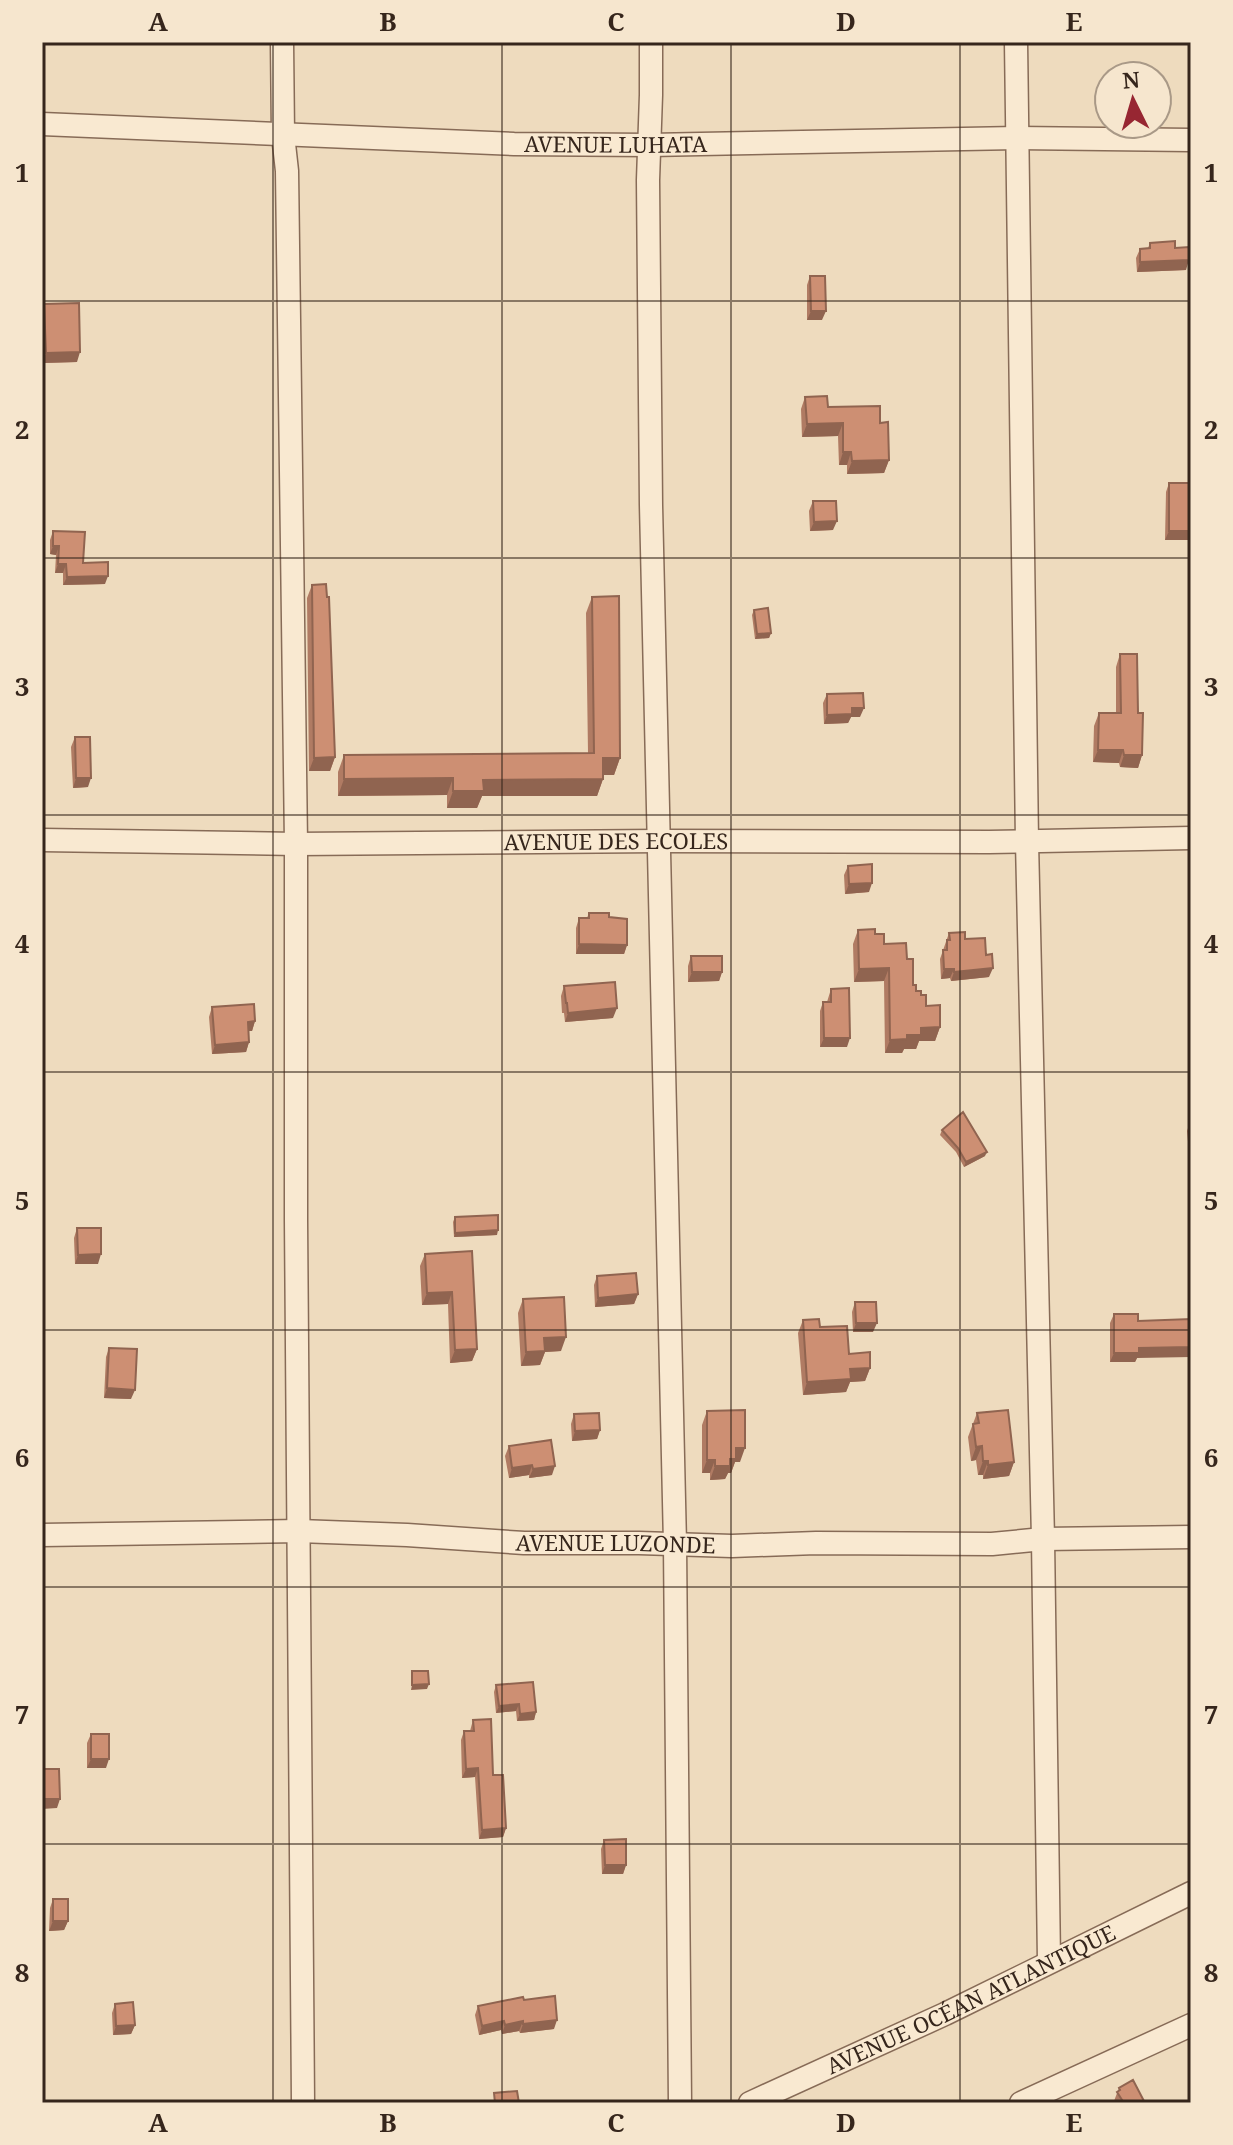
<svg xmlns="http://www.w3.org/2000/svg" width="1233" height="2145" viewBox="0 0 1233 2145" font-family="'Noto Serif',serif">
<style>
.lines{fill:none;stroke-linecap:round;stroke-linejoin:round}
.minor-casing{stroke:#876b57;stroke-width:25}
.minor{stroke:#f9e9d1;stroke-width:22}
.wall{fill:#b07b63}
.shaded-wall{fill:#906450}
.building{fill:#cd8f73;stroke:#906450;stroke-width:2}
.grid{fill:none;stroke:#36261c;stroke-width:2;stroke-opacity:0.55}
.labels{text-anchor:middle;stroke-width:7;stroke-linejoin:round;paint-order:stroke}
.street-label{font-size:22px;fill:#36261c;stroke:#f6e6ce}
.neatline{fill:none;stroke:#36261c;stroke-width:3}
.grid-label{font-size:26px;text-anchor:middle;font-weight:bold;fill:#36261c}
</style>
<rect width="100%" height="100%" fill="#eedbbe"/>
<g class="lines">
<defs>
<g id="minor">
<path d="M282,42L283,135L287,171L296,844V1220L303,2103"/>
<path d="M651,42V95L648,180L651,505L675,1544L680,2103"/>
<path d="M1016,42L1027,842L1043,1539L1049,1961"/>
<path id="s1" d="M42,124L514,144L650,145L1017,138L1191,140"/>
<path id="s2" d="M42,840L296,844L659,841L989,842L1191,838"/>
<path id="s3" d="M42,1535L299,1531L407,1535L524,1543H639L732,1546L816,1543L992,1544L1043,1539L1191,1537"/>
<path id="s4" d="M750,2103L945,2014L1191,1893"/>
<path d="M1021,2103L1191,2025"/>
</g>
</defs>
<use href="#minor" class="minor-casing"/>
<use href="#minor" class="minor"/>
</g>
<path class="wall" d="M1150,243L1175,248L1186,270L1137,272L1136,258L1140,249L1148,248Z
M810,276L822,320H807V285Z
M44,304L77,362L42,363V311Z
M805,397L828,407L880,423L889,460L884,473L847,474V465H839L838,436L802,437L801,409Z
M1169,483H1191V534L1189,540H1165L1166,492Z
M813,501L833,530L810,531L809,511Z
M53,531L83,563L105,584L63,585V573H55L56,555L50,554V540Z
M312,585L335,757L330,771H309L307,598Z
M592,597L620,758L614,775H603V779L597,796H482L477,808H447V795L338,796V772L344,755L588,753L586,613Z
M754,610L771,633L769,638L755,639L752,615Z
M1120,654L1138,713L1142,755L1138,768L1120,767L1119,763L1093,762L1094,726L1099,713H1116V667Z
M827,694L860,717H851L848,723L824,724L823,703Z
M75,737L88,787L73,788L71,747Z
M848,866L869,892L845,894L844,875Z
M589,913L609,917L627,945L624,954H576V928L579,918H587Z
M858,930L875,934L884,944L907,959L916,991L921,995L926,1006L940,1027L935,1041H919L916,1049H904L902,1053H885L884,981L854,982L853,944Z
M949,933L965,939L986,955L989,977L951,981L950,978L941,979L940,959Z
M691,956L722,972L719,981L688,982V966Z
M564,986L613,1018L565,1022L564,1013H562L561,996Z
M831,989L847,1047H820V1011L823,1002H827Z
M212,1007L255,1021L252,1031H248L249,1042L246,1052L212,1054L209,1017Z
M1190,1122L1191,1152H1189L1187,1131Z
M942,1130L985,1156L964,1167L956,1152L940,1135Z
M455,1217L497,1235L454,1237L453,1222Z
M77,1228L98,1264H75L74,1238Z
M472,1251L477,1349L472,1361L450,1363L448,1304L422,1305L420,1266L425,1254Z
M597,1276L638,1294L634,1304L595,1307L594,1285Z
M523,1299L561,1351L545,1352L540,1365L521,1366L518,1313Z
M855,1302L873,1332H853L852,1312Z
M1114,1314L1137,1358L1135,1362H1110V1323Z
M803,1320L820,1327L849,1354L870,1368L865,1381L850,1382L846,1392L803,1395L798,1333Z
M109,1348L131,1399L104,1398L106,1357Z
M707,1411L740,1462H735L731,1473H728L725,1479L710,1480V1473H702V1425Z
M977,1413L1014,1462L1009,1476L983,1479V1475H978L976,1460L971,1461L968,1437Z
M574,1414L600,1430L597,1439L572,1441L571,1424Z
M509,1446L552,1475L529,1478V1475L509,1478L505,1456Z
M496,1685L536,1712L534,1720L517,1721L516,1711L496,1713L494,1692Z
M473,1720L493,1775L506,1828L503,1837L479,1839L475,1777L462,1778L461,1740L464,1731H470Z
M91,1734L106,1768H87V1743Z
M604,1840L626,1865L623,1874H602L601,1849Z
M53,1899L68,1921L64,1930L49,1931L50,1908Z
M524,2000L554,2029L520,2033L519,2031L502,2034L501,2030L479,2035L475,2015L478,2006Z
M115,2004L135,2025L131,2034L113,2035L112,2013Z
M1119,2088L1145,2103H1115L1114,2101Z"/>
<path class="shaded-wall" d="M1189,260L1186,270L1137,272L1140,262Z
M811,311H826L822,320H807Z
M80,352L77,362L42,363L46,353Z
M843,423L838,436L802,437L807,424Z
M843,452H851L847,465H839Z
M889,460L884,473L847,474L852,461Z
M837,521L833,530L810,531L814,522Z
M1169,531H1191V534L1189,540H1165Z
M53,546H59L56,555L50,554Z
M58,564H66L63,573H55Z
M108,576L105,584L63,585L67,577Z
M771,633L769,638L755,639L757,634Z
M852,708H864L860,717H851L848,723L824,724L827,715Z
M1098,750H1123L1119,763L1093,762Z
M1124,755H1142L1138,768L1120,767Z
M335,757L330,771H309L314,758Z
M603,758H620L614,775H597Z
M76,778H91L88,787L73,788Z
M453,778L447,795L338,796L344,779Z
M603,779L597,796H482L477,808H447L453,791L483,780Z
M872,883L869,892L845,894L849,884Z
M579,944L627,945L624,954H576Z
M889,968L884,981L854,982L859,969Z
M993,968L989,977L951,981L954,972Z
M944,969H954L950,978L941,979Z
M692,972H722L719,981L688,982Z
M617,1008L613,1018L565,1022L568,1013Z
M255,1021L252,1031H244L248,1022Z
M940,1027L935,1041H919L916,1049H904L902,1053H885L890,1040L907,1035L921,1028Z
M824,1038H850L847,1047H820Z
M249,1042L246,1052L212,1054L215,1045Z
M987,1152L985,1156L964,1167L966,1162Z
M498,1230L497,1235L454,1237L455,1233Z
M101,1254L98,1264H75L78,1255Z
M452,1292L448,1304L422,1305L427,1293Z
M638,1294L634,1304L595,1307L598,1298Z
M856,1323H877L873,1332H853Z
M566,1337L561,1351L545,1352L540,1365L521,1366L526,1352L544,1338Z
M1191,1347V1357L1137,1358L1135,1362H1110L1114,1353L1139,1348Z
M477,1349L472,1361L450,1363L455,1350Z
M870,1368L865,1381L850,1382L846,1392L803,1395L807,1382L850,1369Z
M107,1388L135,1390L131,1399L104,1398Z
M600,1430L597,1439L572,1441L575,1431Z
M982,1446L976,1460L971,1461L976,1447Z
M736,1448H745L740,1462H735L731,1473H728L725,1479L710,1480L715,1466Z
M707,1460H715L710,1473H702Z
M983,1461H988L983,1475H978Z
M1014,1462L1009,1476L983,1479L988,1465Z
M532,1465L529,1475L509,1478L512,1468Z
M555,1466L552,1475L529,1478L533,1469Z
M429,1684L427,1689L411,1690L412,1685Z
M519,1704L516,1711L496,1713L499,1706Z
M536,1712L534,1720L517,1721L520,1714Z
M91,1759H109L106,1768H87Z
M478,1768L475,1777L462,1778L466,1769Z
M42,1799H60L57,1808L42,1809Z
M506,1828L503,1837L479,1839L482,1830Z
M605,1865H626L623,1874H602Z
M53,1921H68L64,1930L49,1931Z
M557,2020L554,2029L520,2033L523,2024Z
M504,2021L501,2030L479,2035L482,2026Z
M523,2021L519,2031L502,2034L505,2025Z
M135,2025L131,2034L113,2035L116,2026Z"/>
<path class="building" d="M1175,241V248L1189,247V260L1140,262V249L1150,248V243Z
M810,276H825L826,311H811Z
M79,303L80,352L46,353L44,304Z
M827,396L828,407L880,406V423L888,422L889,460L852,461L851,452H843V423L807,424L805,397Z
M1169,483H1191V531H1169Z
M813,501H836L837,521L814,522Z
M53,531L85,532L83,563L108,562V576L67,577L66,564H58L59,546H53Z
M326,584L327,597H329L335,757L314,758L312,585Z
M619,596L620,758H603V779L483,780L484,791H453V778L344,779V755L594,753L592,597Z
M768,608L771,633L757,634L754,610Z
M1120,654H1137L1138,713H1143L1142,755H1124L1123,750H1098L1099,713H1121Z
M863,693L864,708H852V714L827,715V694Z
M75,737H90L91,778H76Z
M872,864V883L849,884L848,866Z
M589,913H609V917L627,919V945L579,944V918H589Z
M875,929V934H884V944L906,943L907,959H913V985H916V991H921V995H926V1006L940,1005V1027L921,1028V1035H907V1039L890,1040L889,968L859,969L858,930Z
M965,932V939L985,938L986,955L992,954L993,968L954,972V969H944L943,950H947V940H950L949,933Z
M691,956H722V972H692Z
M615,982L617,1008L568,1013L567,1003H566L564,986Z
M849,988L850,1038H824L823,1002H831V989Z
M254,1004L255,1021L248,1022L249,1042L215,1045L212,1007Z
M963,1112L987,1152L966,1162L958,1148L942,1130Z
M498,1215V1230L455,1233V1217Z
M77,1228H101V1254L78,1255Z
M472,1251L477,1349L455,1350L452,1292L427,1293L425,1254Z
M636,1273L638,1294L598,1298L597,1276Z
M564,1297L566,1337L544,1338L545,1351L526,1352L523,1299Z
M855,1302H876L877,1323H856Z
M1114,1314H1138V1321L1191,1319V1347L1139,1348V1353H1114Z
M819,1319L820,1327L847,1326L849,1354L870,1352V1368L850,1369L851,1379L807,1382L803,1320Z
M109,1348L137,1349L135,1390L107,1388Z
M745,1410V1448H736V1459H730V1466H715V1460H707V1411Z
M1008,1410L1014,1462L988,1465V1461H983L982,1446L976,1447L973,1424L979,1423L977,1413Z
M599,1413L600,1430L575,1431L574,1414Z
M551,1440L555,1466L533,1469L532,1465L512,1468L509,1446Z
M412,1671H428L429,1684L412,1685Z
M533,1682L536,1712L520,1714L519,1704L499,1706L496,1685Z
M491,1719L493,1775H503L506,1828L482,1830L478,1768L466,1769L464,1731H474L473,1720Z
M91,1734H109V1759H91Z
M42,1769H59L60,1799H42Z
M626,1839V1865H605L604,1840Z
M53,1899H68V1921H53Z
M555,1996L557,2020L523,2024V2021L505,2025L504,2021L482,2026L478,2006L523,1997L524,2000Z
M133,2002L135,2025L116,2026L115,2004Z
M1133,2080L1145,2103H1124L1117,2092L1120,2090L1119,2088Z
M517,2091L519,2103H495L494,2093Z"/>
<path class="grid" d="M273,42V2103M502,42V2103M731,42V2103M960,42V2103M42,301H1191M42,558H1191M42,815H1191M42,1072H1191M42,1330H1191M42,1587H1191M42,1844H1191"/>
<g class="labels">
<g class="street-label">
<text dy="8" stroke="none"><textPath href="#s1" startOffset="574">AVENUE LUHATA</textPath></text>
<text dy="8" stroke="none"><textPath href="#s2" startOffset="574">AVENUE DES ECOLES</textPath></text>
<text dy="8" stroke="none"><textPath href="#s3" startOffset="574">AVENUE LUZONDE</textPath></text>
<text dy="8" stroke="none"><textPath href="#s4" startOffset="244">AVENUE OCÉAN ATLANTIQUE</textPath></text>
</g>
</g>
<rect width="1233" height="2145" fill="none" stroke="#f6e6ce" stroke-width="88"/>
<g transform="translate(1133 100) rotate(355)"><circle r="38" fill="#f6e6ce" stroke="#a99987" stroke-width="2"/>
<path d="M0-6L14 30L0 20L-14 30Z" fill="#972632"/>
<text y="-12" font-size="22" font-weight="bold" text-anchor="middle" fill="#36261c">N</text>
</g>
<rect x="44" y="44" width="1145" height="2057" class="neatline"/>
<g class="grid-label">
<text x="158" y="31">A</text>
<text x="388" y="31">B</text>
<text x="616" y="31">C</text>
<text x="846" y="31">D</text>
<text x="1074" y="31">E</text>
<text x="22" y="182">1</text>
<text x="1211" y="182">1</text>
<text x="22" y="439">2</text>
<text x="1211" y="439">2</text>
<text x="22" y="696">3</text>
<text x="1211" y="696">3</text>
<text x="22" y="953">4</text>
<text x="1211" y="953">4</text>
<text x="22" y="1210">5</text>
<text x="1211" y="1210">5</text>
<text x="22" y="1467">6</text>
<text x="1211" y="1467">6</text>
<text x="22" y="1724">7</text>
<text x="1211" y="1724">7</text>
<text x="22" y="1982">8</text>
<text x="1211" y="1982">8</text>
<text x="158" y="2132">A</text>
<text x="388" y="2132">B</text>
<text x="616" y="2132">C</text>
<text x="846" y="2132">D</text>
<text x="1074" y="2132">E</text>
</g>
</svg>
